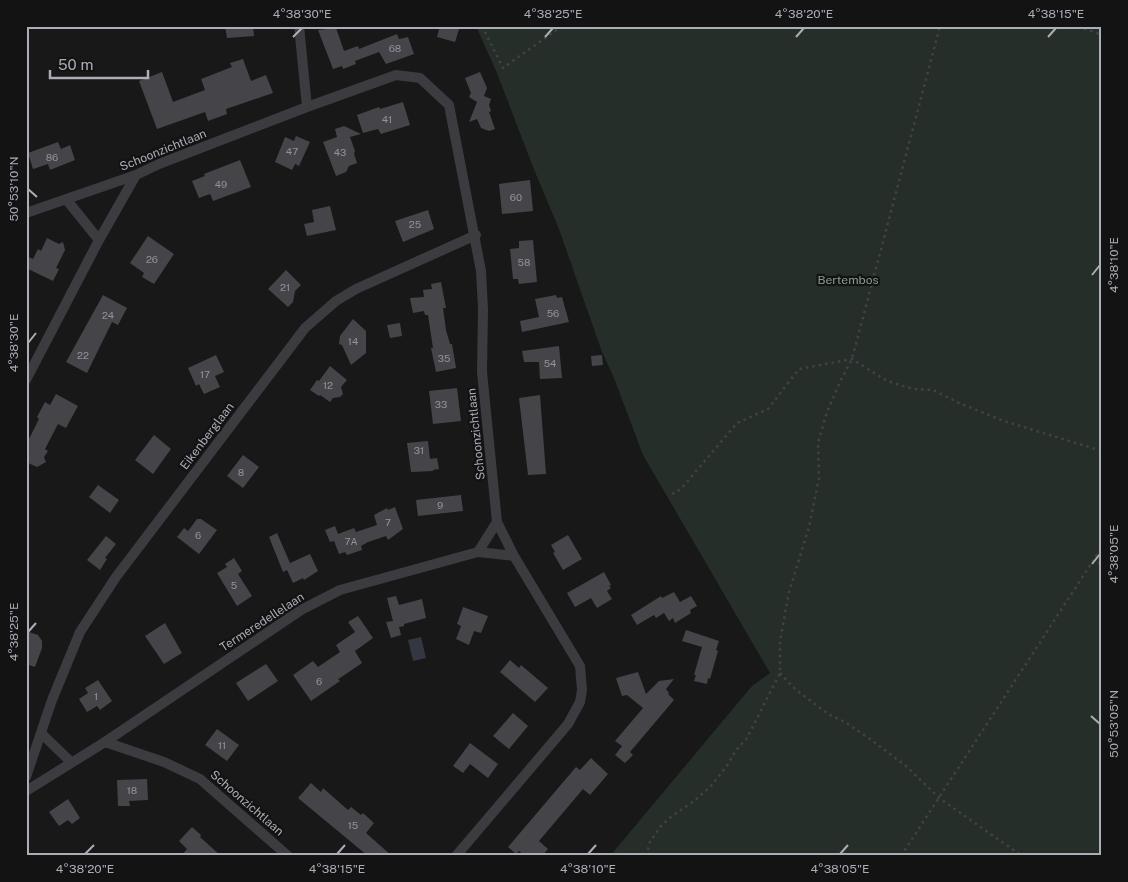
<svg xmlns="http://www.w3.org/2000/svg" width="1128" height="882" viewBox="0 0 1128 882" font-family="'Public Sans',sans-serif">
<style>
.green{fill:#262e29}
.water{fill:#333741}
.building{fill:#454549}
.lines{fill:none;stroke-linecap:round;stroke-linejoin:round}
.path{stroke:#414247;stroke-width:2.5;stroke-dasharray:2.5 4;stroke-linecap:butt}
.street{stroke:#3b3b40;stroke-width:10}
.ticks{fill:none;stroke:#abadb7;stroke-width:2}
.labels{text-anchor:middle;stroke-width:4.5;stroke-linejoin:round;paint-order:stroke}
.number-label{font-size:10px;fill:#92939c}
.street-label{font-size:12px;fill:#abadb7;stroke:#131314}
.park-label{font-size:12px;fill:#85a08d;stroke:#131314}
.neatline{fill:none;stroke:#abadb7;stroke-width:2}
.ticks-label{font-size:12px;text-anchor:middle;fill:#abadb7}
</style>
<rect width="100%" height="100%" fill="#181819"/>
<path class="green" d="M476,26H1102V856H610L752,686L770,673L643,455L614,378L602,352L559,229L533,167L497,73Z"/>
<path class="water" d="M421,637L426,658L413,661L408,640Z"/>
<path class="building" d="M225,26H253L254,36L227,38Z
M440,26H460L455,42L437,37Z
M336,28L344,51L358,46L359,49L397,34L399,39L408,37L414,54L386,64L379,52L355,61L356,64L343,69L342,66L333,69L318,30Z
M243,59L251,81L266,75L273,93L226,109L227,114L208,121L205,112L157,129L139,81L162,72L173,102L205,90L201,79L232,67L230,63Z
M480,72L487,88L484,96L491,99L489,105L491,111L489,112L495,129L489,131L481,128L477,119L469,122L477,102L469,97L471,93L465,78Z
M403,102L410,125L381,134L378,129L363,133L357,115L379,107L380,109Z
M344,126L361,134L350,137L355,151L354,154L357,163L349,166L346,172L336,176L323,142L337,137L335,129Z
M296,136L310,142L299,166L295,164L292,170L275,162L285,137L294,141Z
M58,142L61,149L70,145L75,160L50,170L48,164L33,169L28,153Z
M240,160L251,187L213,201L210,194L199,198L192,181L205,176L204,174Z
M530,180L533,211L502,214L499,184Z
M330,206L336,230L307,236L304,224L314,222L312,210Z
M428,210L434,229L403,242L395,221Z
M148,236L174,254L154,284L142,277L144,273L130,263Z
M47,238L59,244L63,242L65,250L56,268L59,269L53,281L26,268V256L33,259L38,249L41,251Z
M533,240L537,282L519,284L518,279H513L510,249L519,248V241Z
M286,270L301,285L295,291L293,302L288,307L268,289Z
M441,282L446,308H443L446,330L450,344H452L456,368L436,372L431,348H433L428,315H425L424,311L413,313L410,298L424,297L423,290L432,289L431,284Z
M103,295L127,308L118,325L112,322L87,373L66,362Z
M556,295L557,298L562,297L569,322L522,332L520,321L539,317L535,299Z
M353,319L366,331V353L351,365L342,345L339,344L340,336Z
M400,323L402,336L390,338L387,325Z
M559,346L562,378L540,379L539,362H524L522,351Z
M216,355L224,372L215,376L220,387L204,394L199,384L196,386L188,368Z
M602,355L603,365L592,366L591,356Z
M330,366L347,380L341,387L343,394L340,397L333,398L330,402L320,395L319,396L310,390L317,380L319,381Z
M457,388L461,421L433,424L429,391Z
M56,394L78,406L66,428L58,424L45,449L48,451L44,457L46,462L37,467L26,462V445L39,419L37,417L45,402L50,405Z
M540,395L546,474L528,475L519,398Z
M154,435L171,449L153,474L135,460Z
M428,441L430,459L437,458L439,469L433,470V471L411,472L407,443Z
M243,455L259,467L243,488L227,476Z
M98,485L119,500L110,513L89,497Z
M461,495L463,511L418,516L416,500Z
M395,507L403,529L388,540L386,536L368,542L361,546L362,550L347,555L345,552L339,554L334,541L330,542L325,530L335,526L338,534L354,528L356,532L377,525L374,515L387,508L388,510Z
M197,519H201L217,530L199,554L177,537L184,528L188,531Z
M277,533L290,563L310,554L318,571L304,580L303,578L293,583L287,570L283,572L269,537Z
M568,535L582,559L563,570L553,553L555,552L551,545Z
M106,536L116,544L105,558L107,559L100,570L87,560Z
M234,558L242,571L238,574L252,596L237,606L217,573L227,567L225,564Z
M604,572L611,585L609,586L611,588L607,591L612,599L597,608L591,598L575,607L567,593Z
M674,592L680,602L691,596L697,606L690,610L691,613L675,623L673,618L669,621L664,613L656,618L654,615L637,625L631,615L661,596L662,598Z
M396,596L399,605L422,599L426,618L404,624V626L399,627L401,635L391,638L386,622L393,621L387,598Z
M463,607L488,616L481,633L474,631L469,645L456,639L461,626L457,624Z
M358,616L373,638L355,651L362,663L340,678L338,679L340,681L311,701L293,675L313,661L318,667L340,652L336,645L355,632L348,622Z
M165,623L182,653L164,664L145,636Z
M686,630L719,641L716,650L718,651L710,679L708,678L707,684L694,681L696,675H694L702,647L682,641Z
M26,631L38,635L42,641V648L35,667L26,664Z
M510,660L519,668L521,665L548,688L535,702L500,672Z
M266,664L278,681L248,701L236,683Z
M638,672L646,694L659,681L674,679L666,689L669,693L668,694L674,700L630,752L633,755L625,763L615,755L622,746L615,741L643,708L627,695L622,696L616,678Z
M98,680L112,701L100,710L97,706L87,712L79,699L88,693L85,688Z
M513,713L528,726L509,749L493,736Z
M217,729L239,745L227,761L205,745Z
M470,743L498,764L488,778L470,764L463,773L453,766Z
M591,758L608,774L590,795L583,789L539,841L548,849L542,856H525L519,851L516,854L508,847L576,767L580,770Z
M147,779L148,800L129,801L130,806H118L117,780Z
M311,783L321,792L323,788L348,810L351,807L361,815L363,813L374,823L366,833L392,856H368L298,798Z
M68,799L80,818L72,824L68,820L59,826L49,812Z
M192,827L201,835L200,837L221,856H181L187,849L179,841Z"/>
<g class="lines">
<path class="path" d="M482,26L503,68L562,26
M1078,26L1102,35
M672,494L681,489L737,423L768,409L799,369L852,359L887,381L913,389L933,390L959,403L1004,421L1102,451
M1096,556L1102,569
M780,673L795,689L828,714L845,722L870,739L906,766L939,798L1022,856
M646,856L650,842L660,827L672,816L694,801L711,786L727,766L736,750L747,738L780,673V641L789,592L809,527L819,478L818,443L827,412L840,382L852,359L940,26
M901,856L1102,547"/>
<path class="street" d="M299,26L307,107
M66,199L99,240L136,175
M26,213L136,175L159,164L307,107L396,75L420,78L449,105L481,271L483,309L482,372L497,522L514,556L580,666L582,690L580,702L568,724L456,856
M26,380L99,240
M478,552L497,522
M42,734L71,762
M105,742L301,610L340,590L478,552L514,556
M26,777L52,700L80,632L116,577L305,328L336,301L356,289L476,235
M26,791L105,742L164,762L200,779L288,856"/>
</g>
<path class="ticks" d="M293,37L302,28M545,37L553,28M796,37L804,28M1048,37L1056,28M28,189L37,197M1092,275L1100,265M28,343L36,333M1092,564L1100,554M28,632L36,623M1091,716L1100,724M85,854L94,845M337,854L345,845M588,854L596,845M840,854L848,845"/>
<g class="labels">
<g class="number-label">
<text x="395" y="52">68</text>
<text x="387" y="123">41</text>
<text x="292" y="155">47</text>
<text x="340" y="156">43</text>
<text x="52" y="161">86</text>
<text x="221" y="188">49</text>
<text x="516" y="201">60</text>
<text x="415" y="228">25</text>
<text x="152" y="263">26</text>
<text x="524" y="266">58</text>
<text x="285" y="291">21</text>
<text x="553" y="317">56</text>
<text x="108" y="319">24</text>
<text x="353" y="345">14</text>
<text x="83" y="359">22</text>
<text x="444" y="362">35</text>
<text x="550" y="367">54</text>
<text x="205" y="378">17</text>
<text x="328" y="389">12</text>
<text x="441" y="408">33</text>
<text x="419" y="454">31</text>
<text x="241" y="476">8</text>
<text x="440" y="509">9</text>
<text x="388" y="526">7</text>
<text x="198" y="539">6</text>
<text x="351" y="545">7A</text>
<text x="234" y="589">5</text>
<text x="319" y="685">6</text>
<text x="96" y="700">1</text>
<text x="222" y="749">11</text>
<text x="132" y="794">18</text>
<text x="353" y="829">15</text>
</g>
<g class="street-label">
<text transform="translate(163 150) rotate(-22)" y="4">Schoonzichtlaan</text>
<text transform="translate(476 434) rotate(-96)" y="4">Schoonzichtlaan</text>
<text transform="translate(207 436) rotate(-53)" y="4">Eikenberglaan</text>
<text transform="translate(262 622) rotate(-33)" y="4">Termeredellelaan</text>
<text transform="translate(247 803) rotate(41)" y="4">Schoonzichtlaan</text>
</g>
<g class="park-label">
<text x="848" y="284">Bertembos</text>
</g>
</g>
<rect width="1128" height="882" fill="none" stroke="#131314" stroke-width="55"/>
<path d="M50 70v8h98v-8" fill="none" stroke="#abadb7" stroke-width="2.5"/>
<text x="58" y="70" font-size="15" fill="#abadb7" stroke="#131314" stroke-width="4" paint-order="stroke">50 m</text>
<rect x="28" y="28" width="1072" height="826" class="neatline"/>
<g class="ticks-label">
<text x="302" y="18">4°38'30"E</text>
<text x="553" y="18">4°38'25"E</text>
<text x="804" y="18">4°38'20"E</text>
<text x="1056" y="18">4°38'15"E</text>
<text transform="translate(14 189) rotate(-90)" y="4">50°53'10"N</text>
<text transform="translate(1114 265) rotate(-90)" y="4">4°38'10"E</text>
<text transform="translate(14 343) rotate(-90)" y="4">4°38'30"E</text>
<text transform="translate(1114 554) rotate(-90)" y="4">4°38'05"E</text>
<text transform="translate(14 632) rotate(-90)" y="4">4°38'25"E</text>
<text transform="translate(1114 724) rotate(-90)" y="4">50°53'05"N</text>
<text x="85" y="873">4°38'20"E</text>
<text x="337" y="873">4°38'15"E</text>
<text x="588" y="873">4°38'10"E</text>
<text x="840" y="873">4°38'05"E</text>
</g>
</svg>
